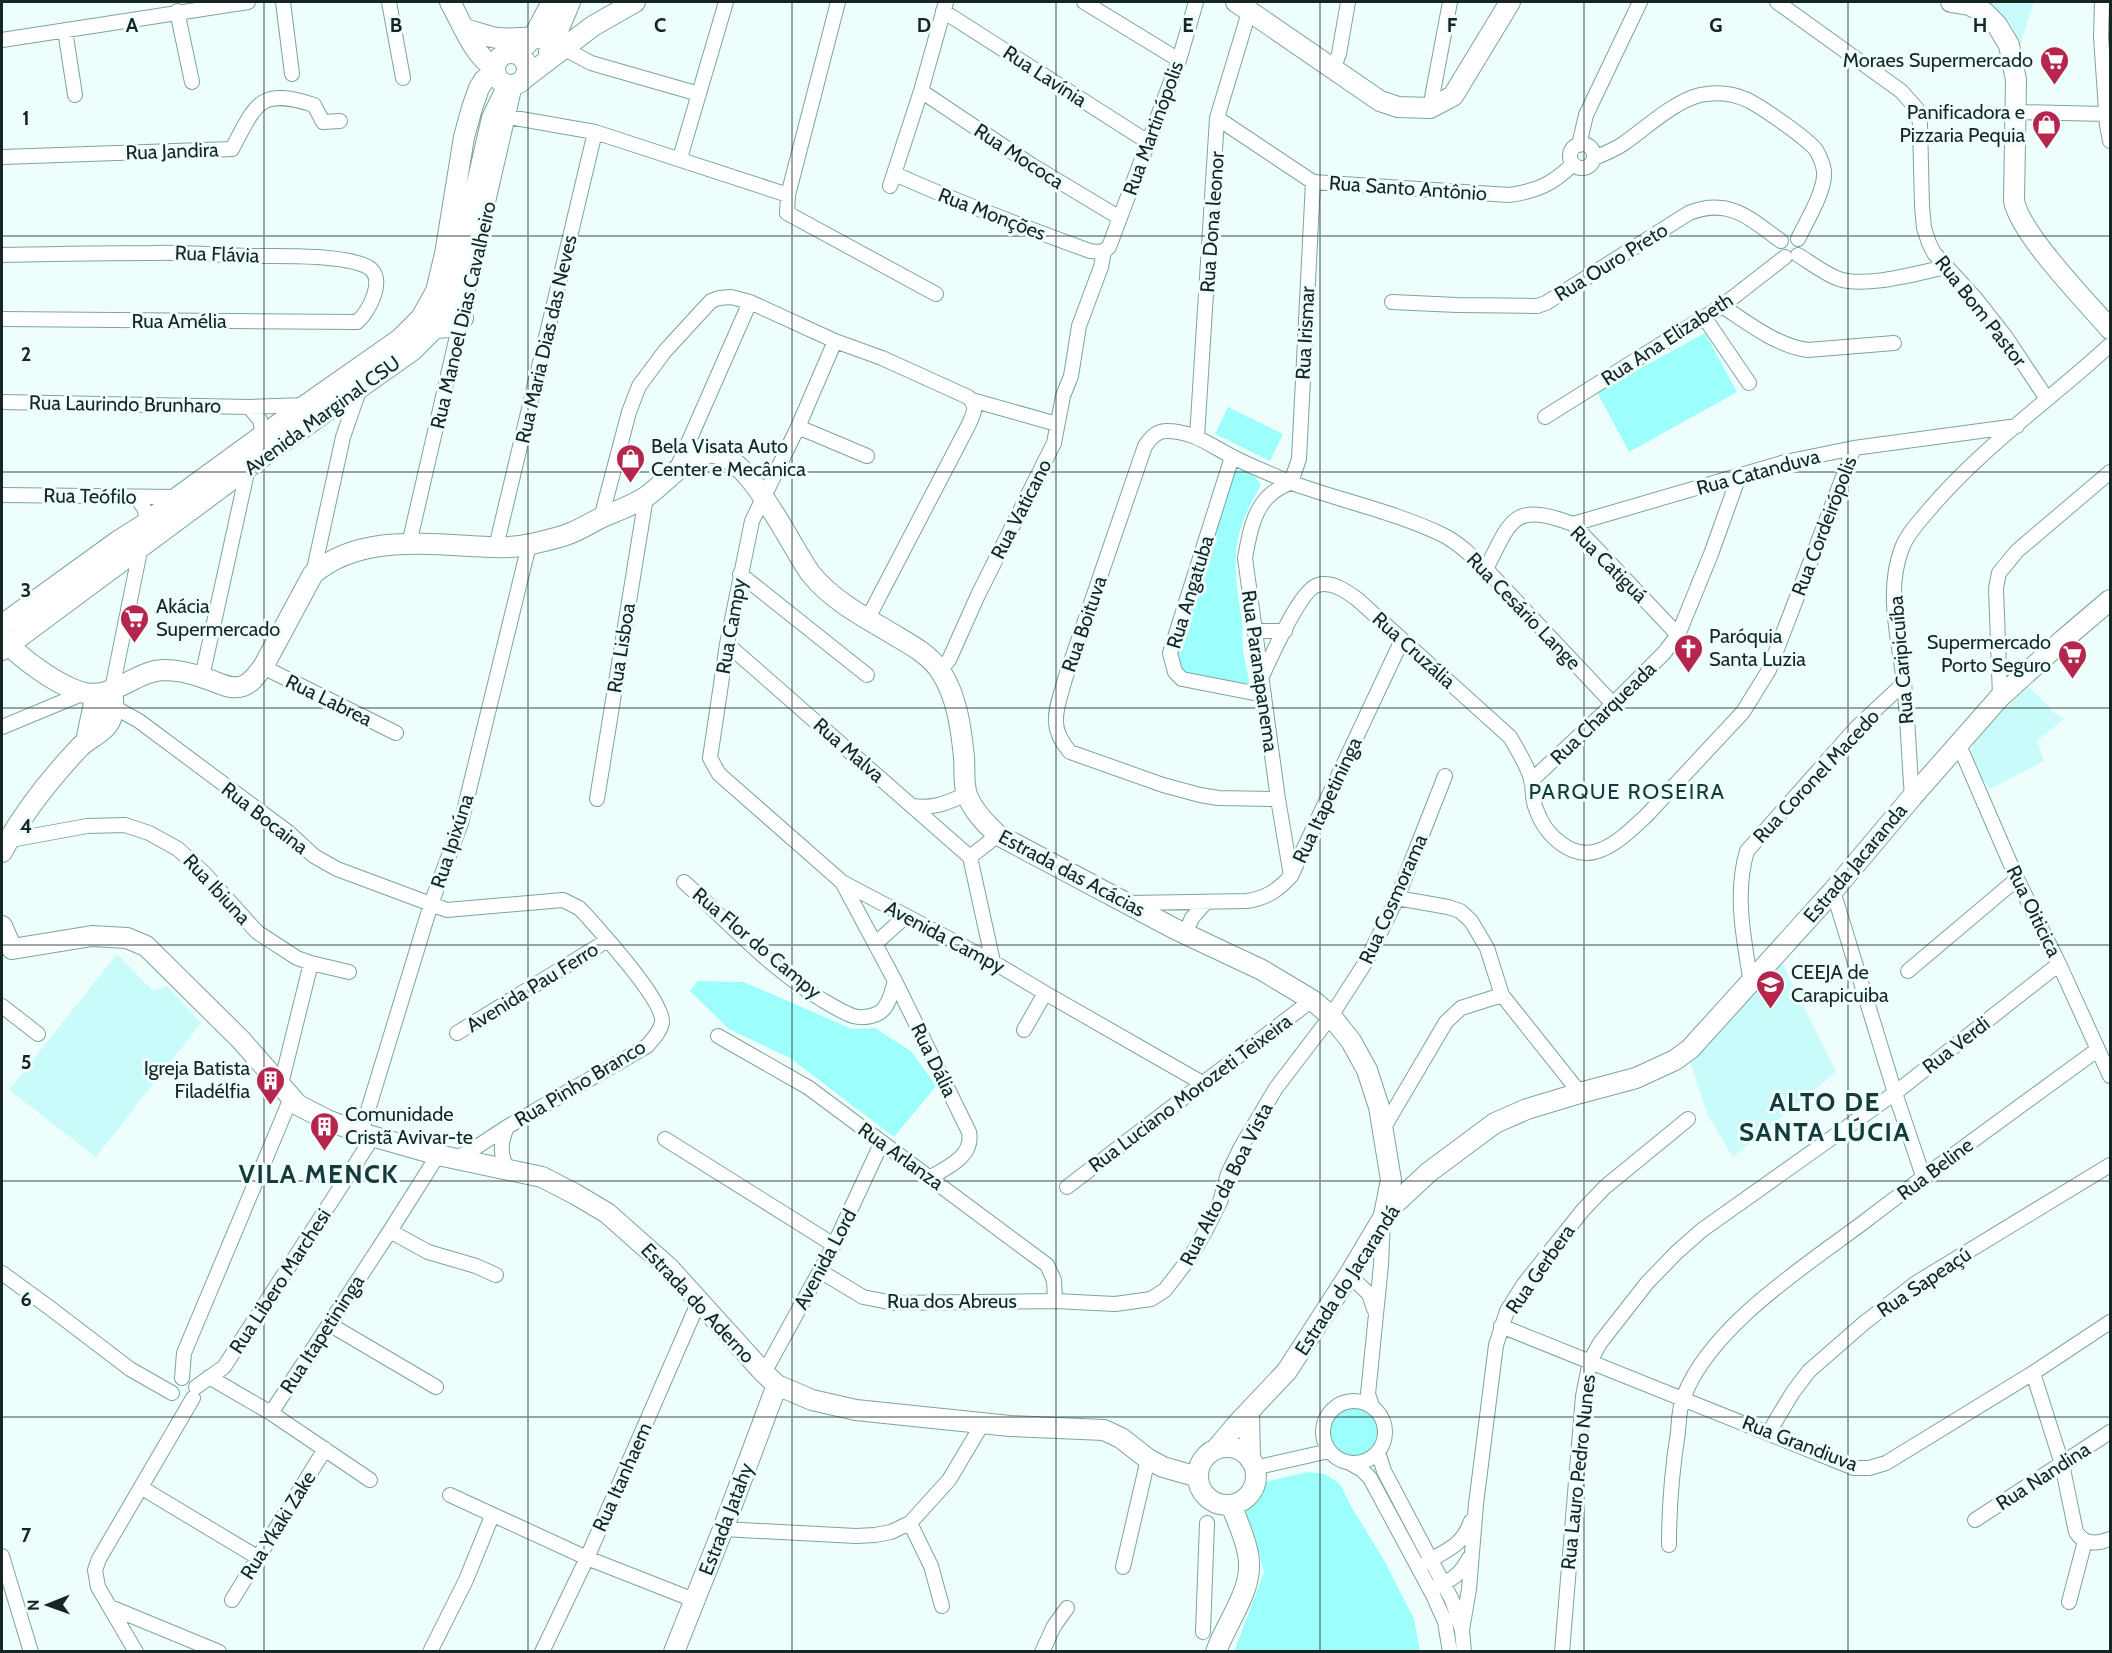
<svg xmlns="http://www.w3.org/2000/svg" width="2112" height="1653" viewBox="0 0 2112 1653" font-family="Cabin,sans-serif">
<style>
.built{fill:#c8fbf9}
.green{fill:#9cfffb}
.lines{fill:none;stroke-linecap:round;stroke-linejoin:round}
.street-casing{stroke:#7da4a2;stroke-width:16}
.secondary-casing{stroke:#7da4a2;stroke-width:22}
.street{stroke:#fff;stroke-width:14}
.secondary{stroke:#fff;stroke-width:20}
.grid{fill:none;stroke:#162625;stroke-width:1.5;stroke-opacity:0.55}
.labels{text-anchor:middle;stroke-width:6;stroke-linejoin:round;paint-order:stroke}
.poi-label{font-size:20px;fill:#162625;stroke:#eefefd;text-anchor:start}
.street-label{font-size:20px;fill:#162625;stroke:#eefefd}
.quarter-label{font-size:22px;letter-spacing:1.5px;fill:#143a39;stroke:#eefefd}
.district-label{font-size:26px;font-weight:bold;letter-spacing:1.5px;fill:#143a39;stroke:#eefefd}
.grid-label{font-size:20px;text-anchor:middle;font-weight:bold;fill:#162625;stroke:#eefefd;stroke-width:6;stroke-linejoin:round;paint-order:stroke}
</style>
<rect width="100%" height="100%" fill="#eefefd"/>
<path class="built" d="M1981,2H2034L2020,46L2011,23Z
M2029,686L2054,713L2064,719L2037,741L2044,761L1990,789L1976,771L1971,758L1974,739Z
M117,954L153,991L167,986L201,1023L96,1157L9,1090Z
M1780,959L1836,1072L1733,1157L1707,1114L1690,1061Z"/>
<path class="green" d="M1705,333L1737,392L1629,452L1597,392Z
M1228,407L1283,434L1270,461L1215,434Z
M1236,470L1251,471L1261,485C1229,538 1233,564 1242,622C1243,631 1242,641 1243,650C1245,662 1248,674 1250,686L1181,673L1176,664L1190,607Z
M698,981L744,982L852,1029L875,1028L912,1052L936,1086L894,1137L790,1058L729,1029L690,991Z
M1330 1432a24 24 0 1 1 48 0a24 24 0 1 1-48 0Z
M1308,1472L1325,1474L1340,1484L1351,1506L1385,1562L1414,1619L1420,1651L1234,1652L1264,1572L1254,1533L1243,1509L1251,1488L1265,1482Z"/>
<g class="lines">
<defs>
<path id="street" d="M283,2L292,74
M389,2L403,78
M838,2L788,195L787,213L936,294
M1084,2L1179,60
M1777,2L1901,91L1917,109L1920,124L1922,206L1924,228L1929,243L1934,253L1976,299L2005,336L2047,399
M2102,2L2101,37L2107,125L2110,141
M177,11L192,82
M943,11L1148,142
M65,30L75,95
M2,40L248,2
M565,49L591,63L699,94
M1333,69L1339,54L1348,2
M921,91L1030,164L1120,218
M1430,108L1450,2
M2016,112L2106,114
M509,117L595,132L788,195
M1217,118L1313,182L1509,195C1537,191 1553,184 1573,164
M1570 156a12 12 0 1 1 24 0a12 12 0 1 1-24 0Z
M1579,145L1586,115L1640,2
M2,157L232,149C256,104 259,87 314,105L323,122L340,121
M680,158L726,2
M1594,158C1604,154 1614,150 1623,144C1646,128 1673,102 1700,95C1715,92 1731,93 1745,99C1758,104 1808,139 1816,150C1819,155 1823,165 1824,171C1826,190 1806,222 1798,239
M895,174C959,203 1024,227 1090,251C1098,252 1103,253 1109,247L1179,60L1196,2
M890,186L921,91L946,2
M2,255C52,254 103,253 153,253C185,252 217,255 249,256C278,256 343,254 368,267C387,278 369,312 357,322L2,319
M1798,255C1811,263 1825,274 1839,279C1866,288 1918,273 1946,267
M1392,302L1457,305L1537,306L1546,303L1689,213C1730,197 1750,219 1781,241
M1722,306C1748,323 1777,346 1808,350L1894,343
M1704,317L1749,383
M835,341L798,427L752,521L727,644L710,758L719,774L842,882L993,962L1045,993L1204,1084
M972,400L1057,424
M2,402L249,407L305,405
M249,407L260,420L263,435
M1545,417L1722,306L1785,257
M798,427L867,456
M1197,437L1217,118L1249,12
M1232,457L1170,653L1175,672L1182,679L1264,695
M677,468L750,302
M1291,482C1284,486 1276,489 1270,495C1253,510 1249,536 1245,558L1278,799L1291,876
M1291,482L1299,459L1313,182
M2,495L178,497
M601,518L629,412L639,386L665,351L711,301L719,298L731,297L750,302L835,341L882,358L968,397C979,406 973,415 968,426L867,620
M1573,524L1785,462L1854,448L2017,426
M409,544L515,85
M496,547L595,132
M1486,569C1512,518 1513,502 1573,524L1678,635
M313,574L343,437L360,388
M740,574L867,675
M1254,631H1285
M727,644L970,857
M263,667L396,733
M940,670L949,660L978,595L1054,443L1063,396L1071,376L1079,326L1101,267L1104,251
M1262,676C1271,658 1300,589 1318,585C1332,581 1346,591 1357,599L1510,737C1518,751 1528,766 1532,782C1533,791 1532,800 1536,809C1545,835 1573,863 1603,849C1619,842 1633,828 1646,816L1743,712L1769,670L1854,448
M202,677L248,468
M112,689L141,546L148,522L144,508L136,497
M2000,697L1996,588L1999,573L2017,551L2110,472
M114,707L139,721L288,832L314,856L337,869L447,910L563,900L579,908L585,914C601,932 665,1002 662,1023C660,1032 653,1039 647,1046L507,1127L469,1152L455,1158
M2,727L84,693
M1959,745L2017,879L2059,964L2110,1076
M1531,781L1613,704L1664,653L1678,635L1711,554L1739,476
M1912,797C1909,759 1908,721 1904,683C1899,638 1885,592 1902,548C1907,534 1919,522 1928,511C1981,448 2050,400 2110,345
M597,799L646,497
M1278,799L1218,798L1200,795L1163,785L1070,752C1047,726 1057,709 1065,679L1145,446C1150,439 1156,431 1166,431C1194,431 1211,446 1233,457C1252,467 1273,475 1292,483C1342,501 1395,512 1443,535C1459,543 1473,557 1486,569L1613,704
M912,806C935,809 946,803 967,794
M5,841L87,826L125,825L149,833L178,849L205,874L257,932L297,958L311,963L349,972
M684,882C729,923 772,970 824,1001C833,1006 842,1012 853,1016C861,1018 871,1017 879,1013C889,1007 892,991 895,981
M842,882L895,981L969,1132C974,1156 948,1167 931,1177
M1833,891L1895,1093L1923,1176
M1397,898L1448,907L1460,911L1471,921L1487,948L1502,995L1580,1093
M1130,903L1247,901C1267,898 1278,890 1291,876L1402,640
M1185,934L1192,918L1206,902
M876,943L906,916
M993,962L970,857L998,835
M1908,971L2017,879
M1751,983C1744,940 1734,894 1747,851L1857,727L1904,683
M2,1006L38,1034
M1024,1030L1045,993
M457,1033L608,940
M718,1036L809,1088L1047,1265L1054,1280L1055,1301
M281,1084L311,963
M1383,1129L1446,1022L1461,1008L1502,995
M361,1133L431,904L461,823L529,545
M665,1139L834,1245
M507,1170C500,1153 500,1143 507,1127
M1067,1187L1312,1000
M390,1231L428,1252L476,1266L496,1275
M820,1271L863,1297L894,1303L1055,1301L1115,1304L1151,1299L1165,1290L1191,1256L1208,1226L1220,1202L1228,1174L1241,1147L1276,1088L1331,1016L1367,960L1397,898L1445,776
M2,1273L50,1308L130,1369L172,1393
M1349,1275L1369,1294L1374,1309
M329,1324L436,1387
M1501,1326L1854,1468H1869L1886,1463L2033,1373L2110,1322
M764,1373L834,1245L882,1142
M2033,1373L2062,1464L2076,1532C2084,1545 2098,1544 2110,1539
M209,1377L271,1413L370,1480
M182,1378L184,1353L291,1098
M196,1387L224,1367L373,1137
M1323 1432a31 31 0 1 1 62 0a31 31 0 1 1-62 0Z
M1372,1406L1368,1394L1381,1265L1383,1220
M271,1413L390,1231L438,1155
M1769,1432L1793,1392L1809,1371L1864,1323L1916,1283L2110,1165
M1378,1452L1384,1471L1452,1600L1462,1630L1464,1652
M1350,1463L1362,1470L1370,1478L1433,1595L1445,1622L1450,1652
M1254,1468L1329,1451
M142,1488L257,1557
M450,1495L587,1558L694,1600
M1975,1520L2110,1432
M910,1523L931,1566L942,1606
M723,1529L856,1536L875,1535L891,1532L910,1523L949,1480L983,1423
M1669,1545C1669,1507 1672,1470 1678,1432C1679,1421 1679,1407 1684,1396C1711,1326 1805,1266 1864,1222C1941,1163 2019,1107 2097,1050
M2,1556L31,1652
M1426,1563C1447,1549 1462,1547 1471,1521
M1123,1567L1148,1459
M1437,1586C1452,1580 1462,1573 1469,1558
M232,1600L325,1449
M2069,1602L2085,1541
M110,1607L219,1652
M1462,1630L1469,1589L1476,1504L1496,1345L1507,1311L1524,1284L1583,1210L1605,1187L1688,1119
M1203,1632L1207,1523
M136,1652L98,1587L95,1570L99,1559L193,1398
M430,1652L466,1580L492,1516
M542,1652L587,1558L699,1301
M1042,1652L1054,1626L1067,1608
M1562,1652L1583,1396L1590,1361L1600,1343L1647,1283L1677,1252L1702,1230L1895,1093L2059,964"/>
<path id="secondary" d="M450,2C462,23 473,55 495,68
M1236,2L1380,101L1398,107L1430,108L1453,96L1510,2
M1951,2L1969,5L1984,12L1997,25L2009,45L2016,80L2014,201C2021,235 2086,301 2110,329
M465,29C476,32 486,36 497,38C527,41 534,30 565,49
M526,45L534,36L552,2
M549,52L570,2
M495 69a16 16 0 1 1 32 0a16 16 0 1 1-32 0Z
M526,77L593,26L635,2
M435,328L450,327L463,318
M2,625L118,541L148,522L178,497L263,435L400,339L421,318L436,291L445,254L464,137L472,108L479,88L484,80L495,71
M2,637C18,657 59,687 85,693C113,699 136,671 163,670C176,670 191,673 204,678C216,681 230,691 243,686C252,683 257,674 263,667L313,574C356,537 417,543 470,546C490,547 511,549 531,544C544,541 559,538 571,533C583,528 594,521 605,516C619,510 634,505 647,496C664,484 687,456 708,453C747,448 790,546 811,574C830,598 860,615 886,630C905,642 928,652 941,672C957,697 961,728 964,757C965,769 963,783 967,795C973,811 986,824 998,835L1175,929L1262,970L1312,1000L1331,1016L1351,1041L1367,1070L1379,1107L1391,1180L1383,1220
M2,650L273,449L413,350L435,328L451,296L492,118L508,85
M86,741L96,694
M2,852C22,814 49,780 79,748C87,739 104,733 110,721C115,711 113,700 112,689
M2,926L12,949L92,936L127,938L146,946L241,1040L298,1105L327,1120L361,1133L438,1155L542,1177L575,1194L607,1213L669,1268L764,1373L777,1385L812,1400L856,1410L1010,1426L1104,1430L1121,1438L1148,1459L1163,1467L1198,1477
M1249,1412L1250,1459
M1198 1476a29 29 0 1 1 58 0a29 29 0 1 1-58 0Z
M1216,1449L1238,1423L1287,1371L1349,1275L1387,1211L1429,1172L1495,1123L1527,1109L1580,1093L1636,1078L1675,1060L1690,1049L1833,891L1912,797L2000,697L2063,640L2110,600
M674,1652L723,1529L777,1385
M1216,1652C1227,1620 1255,1589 1248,1554C1245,1537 1237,1520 1231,1505"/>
</defs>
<use href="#street" class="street-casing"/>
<use href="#secondary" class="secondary-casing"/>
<use href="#street" class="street"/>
<use href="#secondary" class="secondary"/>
</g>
<path class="grid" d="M264,2V1652M528,2V1652M792,2V1652M1056,2V1652M1320,2V1652M1584,2V1652M1848,2V1652M2,236H2110M2,472H2110M2,708H2110M2,945H2110M2,1181H2110M2,1417H2110"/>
<defs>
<symbol id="supermarket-pin" viewBox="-11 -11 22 30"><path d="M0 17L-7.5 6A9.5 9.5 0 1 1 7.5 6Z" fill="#b6254b" stroke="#eefefd"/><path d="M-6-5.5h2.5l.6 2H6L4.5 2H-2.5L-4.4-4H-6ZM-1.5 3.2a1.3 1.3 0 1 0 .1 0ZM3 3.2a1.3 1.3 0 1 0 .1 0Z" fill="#fff"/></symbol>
<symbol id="shop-pin" viewBox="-11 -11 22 30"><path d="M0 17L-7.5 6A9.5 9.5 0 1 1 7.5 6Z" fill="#b6254b" stroke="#eefefd"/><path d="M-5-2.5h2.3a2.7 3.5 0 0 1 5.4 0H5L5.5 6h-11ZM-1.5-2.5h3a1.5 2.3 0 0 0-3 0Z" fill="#fff"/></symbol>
<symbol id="church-pin" viewBox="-11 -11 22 30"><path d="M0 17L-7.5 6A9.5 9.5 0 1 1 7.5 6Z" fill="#b6254b" stroke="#eefefd"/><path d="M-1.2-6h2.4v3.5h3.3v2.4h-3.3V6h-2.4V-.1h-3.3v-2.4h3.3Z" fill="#fff"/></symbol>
<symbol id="school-pin" viewBox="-11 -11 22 30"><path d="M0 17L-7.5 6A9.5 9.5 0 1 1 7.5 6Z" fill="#b6254b" stroke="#eefefd"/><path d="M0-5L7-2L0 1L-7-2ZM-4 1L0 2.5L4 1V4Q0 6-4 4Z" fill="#fff"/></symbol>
<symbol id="building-pin" viewBox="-11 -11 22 30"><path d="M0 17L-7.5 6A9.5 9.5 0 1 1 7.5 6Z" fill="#b6254b" stroke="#eefefd"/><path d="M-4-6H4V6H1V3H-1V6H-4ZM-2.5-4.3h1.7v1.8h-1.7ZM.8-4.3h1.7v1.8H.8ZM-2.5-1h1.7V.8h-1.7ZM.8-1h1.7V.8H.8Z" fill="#fff"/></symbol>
</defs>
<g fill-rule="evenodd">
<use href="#supermarket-pin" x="2038" y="44" width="33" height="45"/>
<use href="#shop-pin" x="2030" y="108" width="33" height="45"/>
<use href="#shop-pin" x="614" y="442" width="33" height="45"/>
<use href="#supermarket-pin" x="118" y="602" width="33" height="45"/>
<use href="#church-pin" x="1672" y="632" width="33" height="45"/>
<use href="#supermarket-pin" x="2056" y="638" width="33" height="45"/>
<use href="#school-pin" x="1754" y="968" width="33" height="45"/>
<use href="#building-pin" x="254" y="1064" width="33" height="45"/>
<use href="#building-pin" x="308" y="1110" width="33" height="45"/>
</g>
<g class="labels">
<g class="poi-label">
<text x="2033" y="67" text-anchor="end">Moraes Supermercado</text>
<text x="2025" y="119" text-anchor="end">Panificadora e<tspan x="2025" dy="23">Pizzaria Pequia</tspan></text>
<text x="651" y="453">Bela Visata Auto<tspan x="651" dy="23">Center e Mecânica</tspan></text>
<text x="156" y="613">Akácia<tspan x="156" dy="23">Supermercado</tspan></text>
<text x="1709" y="643">Paróquia<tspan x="1709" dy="23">Santa Luzia</tspan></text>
<text x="2051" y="649" text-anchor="end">Supermercado<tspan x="2051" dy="23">Porto Seguro</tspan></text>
<text x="1791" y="979">CEEJA de<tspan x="1791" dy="23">Carapicuiba</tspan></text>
<text x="250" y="1075" text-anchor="end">Igreja Batista<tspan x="250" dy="23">Filadélfia</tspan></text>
<text x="345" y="1121">Comunidade<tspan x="345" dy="23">Cristã Avivar-te</tspan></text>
</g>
<g class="street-label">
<text transform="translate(1045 76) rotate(33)" y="7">Rua Lavínia</text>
<text transform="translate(1153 128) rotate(-70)" y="7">Rua Martinópolis</text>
<text transform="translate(172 151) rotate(-2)" y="7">Rua Jandira</text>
<text transform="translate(1019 156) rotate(33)" y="7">Rua Mococa</text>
<text transform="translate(1408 188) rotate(4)" y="7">Rua Santo Antônio</text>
<text transform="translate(992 214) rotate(21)" y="7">Rua Monções</text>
<text transform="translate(1212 222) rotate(-86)" y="7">Rua Dona leonor</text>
<text transform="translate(217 254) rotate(2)" y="7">Rua Flávia</text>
<text transform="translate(1611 262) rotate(-32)" y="7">Rua Ouro Preto</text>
<text transform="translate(1981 311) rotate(52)" y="7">Rua Bom Pastor</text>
<text transform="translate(463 315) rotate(-77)" y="7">Rua Manoel Dias Cavalheiro</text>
<text x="179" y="328">Rua Amélia</text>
<text transform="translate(1305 333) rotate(-87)" y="7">Rua Irismar</text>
<text transform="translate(546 339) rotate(-77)" y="7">Rua Maria Dias das Neves</text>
<text transform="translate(1667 339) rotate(-33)" y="7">Rua Ana Elizabeth</text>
<text transform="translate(125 404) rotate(1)" y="7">Rua Laurindo Brunharo</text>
<text transform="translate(322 415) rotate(-36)" y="7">Avenida Marginal CSU</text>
<text transform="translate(1758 472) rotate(-15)" y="7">Rua Catanduva</text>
<text transform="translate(90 496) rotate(1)" y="7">Rua Teófilo</text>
<text transform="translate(1021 509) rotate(-63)" y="7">Rua Vaticano</text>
<text transform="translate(1824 526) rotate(-69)" y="7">Rua Cordeirópolis</text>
<text transform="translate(1609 564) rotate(45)" y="7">Rua Catiguá</text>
<text transform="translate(1190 592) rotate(-73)" y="7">Rua Angatuba</text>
<text transform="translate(1524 611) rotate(46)" y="7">Rua Cesário Lange</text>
<text transform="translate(1084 624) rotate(-71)" y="7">Rua Boituva</text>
<text transform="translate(731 626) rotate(-80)" y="7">Rua Campy</text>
<text transform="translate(621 648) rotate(-81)" y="7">Rua Lisboa</text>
<text transform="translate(1414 650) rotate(42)" y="7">Rua Cruzália</text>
<text transform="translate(1901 660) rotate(-95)" y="7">Rua Caripicuíba</text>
<text transform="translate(1260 671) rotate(82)" y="7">Rua Paranapanema</text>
<text transform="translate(329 700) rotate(26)" y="7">Rua Labrea</text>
<text transform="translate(1603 713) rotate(-44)" y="7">Rua Charqueada</text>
<text transform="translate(849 750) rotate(41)" y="7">Rua Malva</text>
<text transform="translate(1816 776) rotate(-47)" y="7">Rua Coronel Macedo</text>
<text transform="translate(1327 800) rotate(-65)" y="7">Rua Itapetininga</text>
<text transform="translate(265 818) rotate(38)" y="7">Rua Bocaina</text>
<text transform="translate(452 841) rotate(-72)" y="7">Rua Ipixúna</text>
<text transform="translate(1855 863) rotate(-50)" y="7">Estrada Jacaranda</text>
<text transform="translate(1072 873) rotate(28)" y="7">Estrada das Acácias</text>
<text transform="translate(217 889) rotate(47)" y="7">Rua Ibiuna</text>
<text transform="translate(1393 899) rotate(-66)" y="7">Rua Cosmorama</text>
<text transform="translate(2034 911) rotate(64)" y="7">Rua Oiticica</text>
<text transform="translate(945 937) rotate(28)" y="7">Avenida Campy</text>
<text transform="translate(757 943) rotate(40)" y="7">Rua Flor do Campy</text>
<text transform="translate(532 987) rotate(-32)" y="7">Avenida Pau Ferro</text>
<text transform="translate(1956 1045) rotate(-38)" y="7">Rua Verdi</text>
<text transform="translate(934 1060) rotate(64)" y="7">Rua Dália</text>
<text transform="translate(580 1083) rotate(-31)" y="7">Rua Pinho Branco</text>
<text transform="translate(1190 1093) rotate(-37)" y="7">Rua Luciano Morozeti Teixeira</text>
<text transform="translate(901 1156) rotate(36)" y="7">Rua Arlanza</text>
<text transform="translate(1935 1169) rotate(-37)" y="7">Rua Beline</text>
<text transform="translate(1226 1184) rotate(-63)" y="7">Rua Alto da Boa Vista</text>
<text transform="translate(825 1259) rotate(-62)" y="7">Avenida Lord</text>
<text transform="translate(1540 1269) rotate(-55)" y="7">Rua Gerbera</text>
<text transform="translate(1347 1280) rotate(-57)" y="7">Estrada do Jacarandá</text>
<text transform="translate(280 1281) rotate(-57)" y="7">Rua Libero Marchesi</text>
<text transform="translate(1924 1282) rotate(-34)" y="7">Rua Sapeaçú</text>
<text x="952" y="1308">Rua dos Abreus</text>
<text transform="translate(698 1303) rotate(47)" y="7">Estrada do Aderno</text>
<text transform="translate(322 1334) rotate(-57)" y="7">Rua Itapetininga</text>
<text transform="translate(1800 1443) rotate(21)" y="7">Rua Grandiuva</text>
<text transform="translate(1578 1472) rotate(-84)" y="7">Rua Lauro Pedro Nunes</text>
<text transform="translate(2043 1476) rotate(-33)" y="7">Rua Nandina</text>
<text transform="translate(622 1477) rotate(-66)" y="7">Rua Itanhaem</text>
<text transform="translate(726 1519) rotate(-69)" y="7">Estrada Jatahy</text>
<text transform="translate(278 1525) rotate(-58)" y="7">Rua Ykaki Zake</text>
</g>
<g class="quarter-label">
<text x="1627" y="799">PARQUE ROSEIRA</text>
</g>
<g class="district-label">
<text x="1825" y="1111">ALTO DE<tspan x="1825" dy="30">SANTA LÚCIA</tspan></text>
<text x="319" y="1183">VILA MENCK</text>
</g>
</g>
<g class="grid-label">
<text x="132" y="32">A</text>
<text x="396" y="32">B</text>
<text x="660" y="32">C</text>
<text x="924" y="32">D</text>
<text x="1188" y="32">E</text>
<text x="1452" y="32">F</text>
<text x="1716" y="32">G</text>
<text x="1980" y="32">H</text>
<text x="26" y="125">1</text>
<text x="26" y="361">2</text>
<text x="26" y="597">3</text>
<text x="26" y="833">4</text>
<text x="26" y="1069">5</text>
<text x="26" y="1306">6</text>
<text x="26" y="1542">7</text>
</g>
<rect width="2112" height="1653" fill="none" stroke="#162625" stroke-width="6"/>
<g transform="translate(48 1605) rotate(269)" stroke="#eefefd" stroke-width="4.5" paint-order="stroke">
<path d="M0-4.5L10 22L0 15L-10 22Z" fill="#162625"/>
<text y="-9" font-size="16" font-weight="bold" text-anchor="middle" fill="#162625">N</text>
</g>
</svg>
